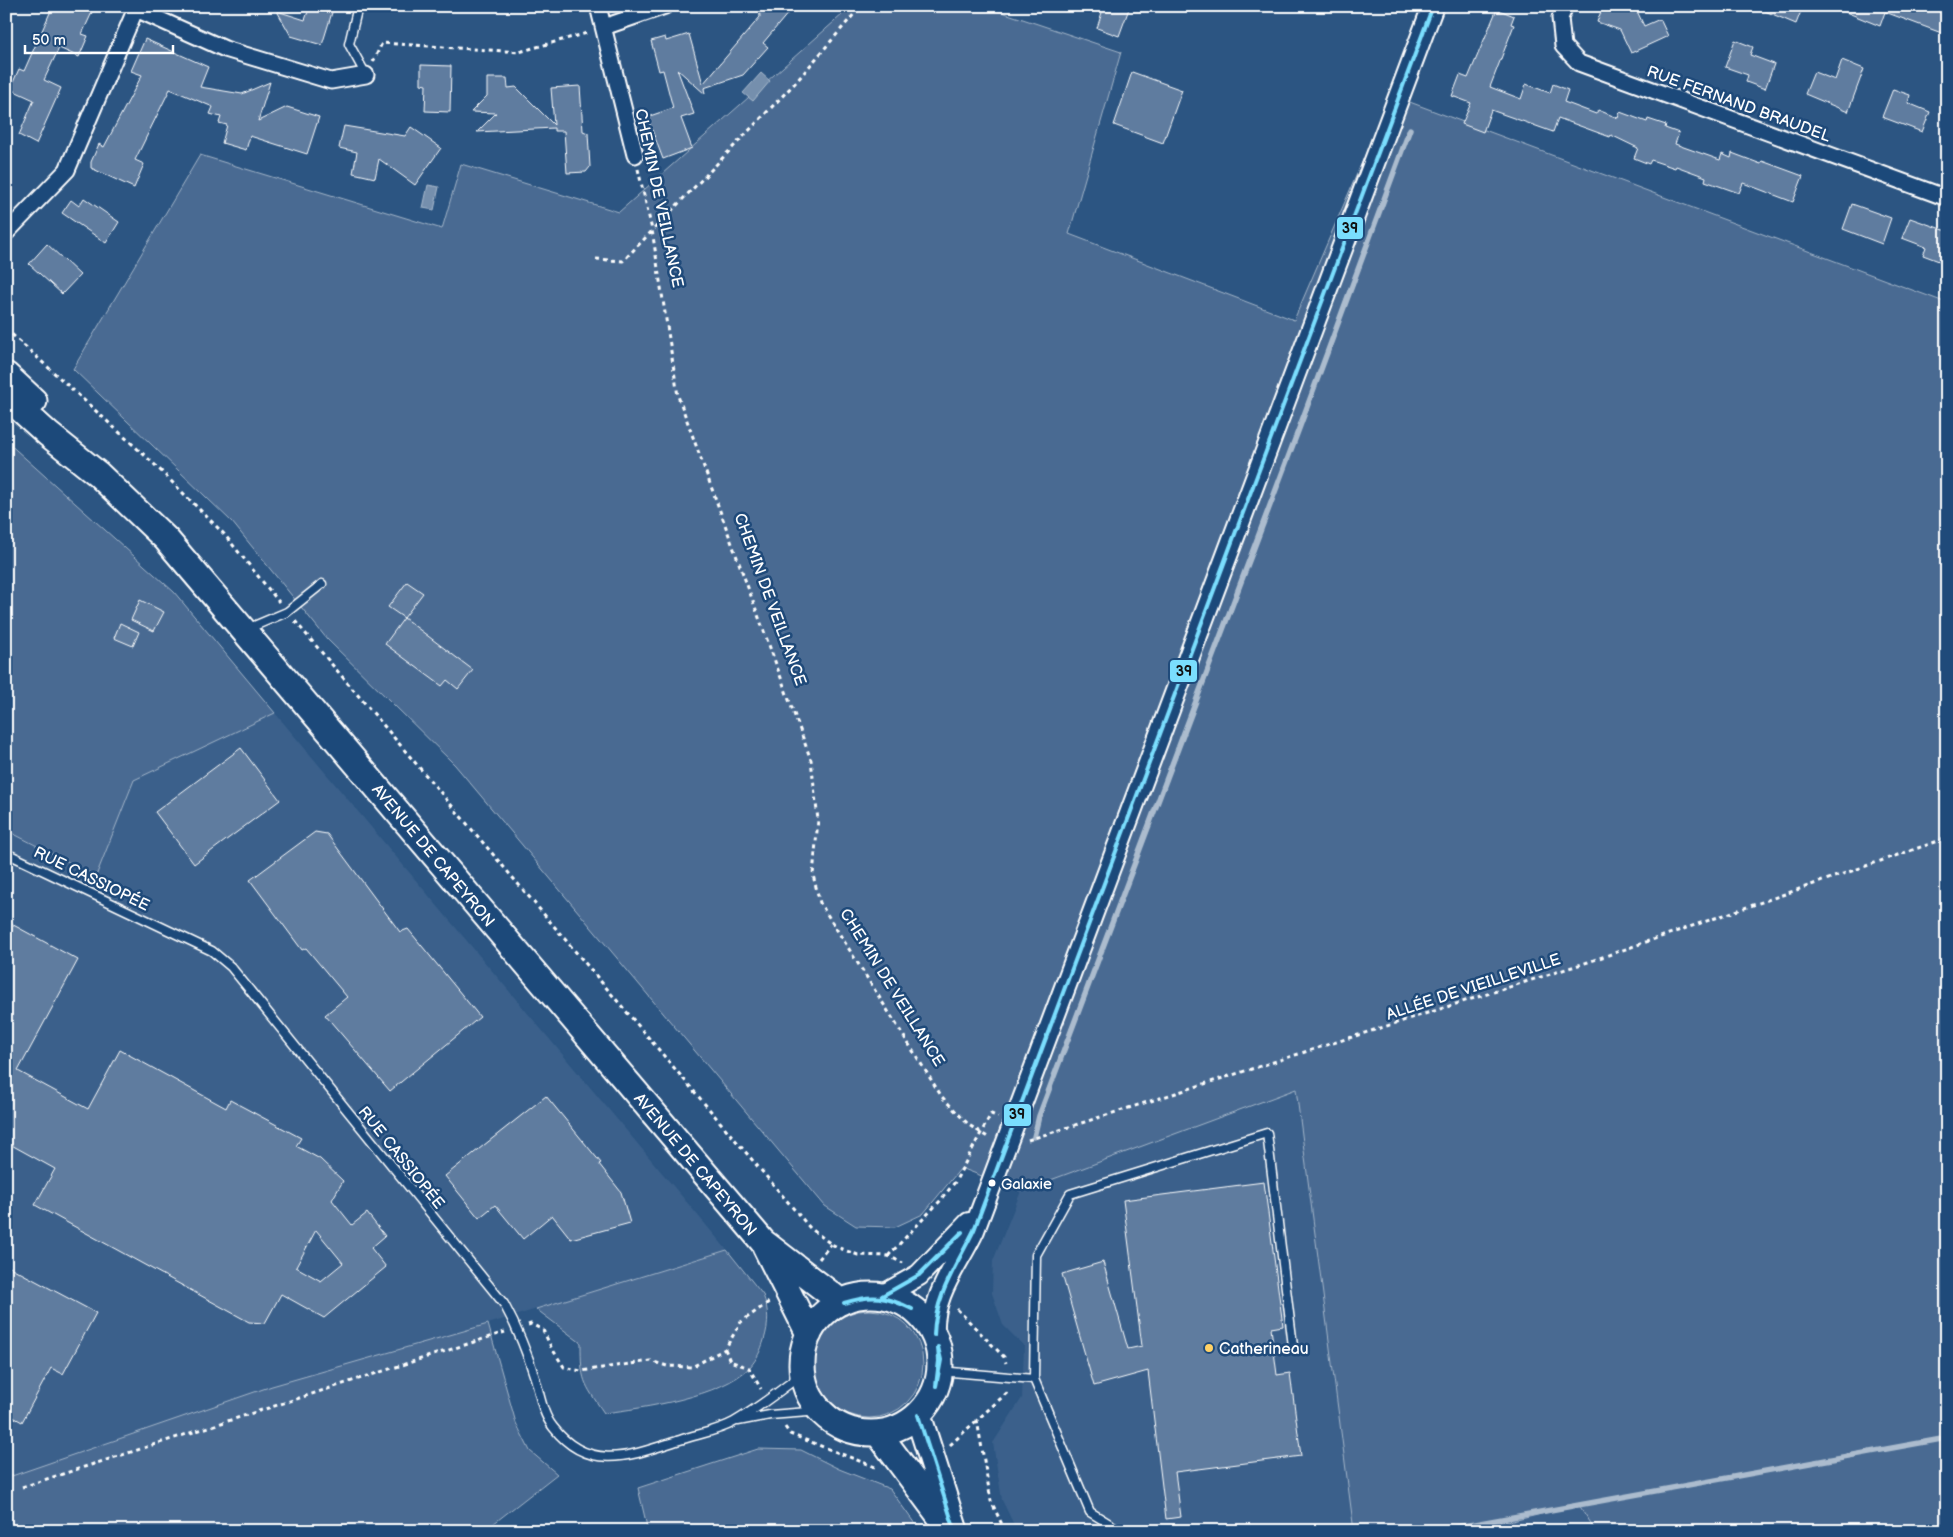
<svg xmlns="http://www.w3.org/2000/svg" width="1953" height="1537" viewBox="0 0 1953 1537" font-family="'Balsamiq Sans',sans-serif">
<style>
.built{fill:#3b618b}
.green{fill:#486b92;stroke:#a4b5c8}
.water{fill:#748fad;stroke:#acbcce}
.lines{fill:none;stroke-linecap:round;stroke-linejoin:round}
.stream{stroke:#acbcce;stroke-width:5.5}
.building{fill:#5e7c9f;stroke:#fff;fill-rule:evenodd}
.service-casing{stroke:#fff;stroke-width:11}
.minor-casing{stroke:#fff;stroke-width:19}
.tertiary-casing{stroke:#fff;stroke-width:24}
.primary-casing{stroke:#fff;stroke-width:29}
.path{stroke:#fff;stroke-width:3;stroke-dasharray:4 4;stroke-linecap:butt}
.service{stroke:#1f4a7a;stroke-width:8}
.minor{stroke:#1f4a7a;stroke-width:15}
.tertiary{stroke:#1f4a7a;stroke-width:20}
.primary{stroke:#1f4a7a;stroke-width:25}
.bus-1-casing{stroke:#1f4a7a;stroke-width:8}
.bus-1{stroke:#7adefe;stroke-width:4}
.bus-dot{fill:#fff;stroke:#1f4a7a;stroke-width:2}
.poi-dot{fill:#ffd166;stroke:#1f4a7a;stroke-width:2}
.labels{text-anchor:middle;stroke-width:5;stroke-linejoin:round;paint-order:stroke}
.bus-label{font-size:15px;fill:#fff;stroke:#1f4a7a;text-anchor:start}
.street-label{font-size:16px;fill:#fff;stroke:#1f4a7a}
.poi-label{font-size:16px;fill:#fff;stroke:#1f4a7a;text-anchor:start}
.line-badge{stroke:#1f4a7a;stroke-width:2}
.pale-badge-label{font-size:14px;text-anchor:middle;font-weight:bold;fill:#111}
</style>
<rect width="100%" height="100%" fill="#2c5582"/>
<filter id="ink" filterUnits="userSpaceOnUse"><feTurbulence type="fractalNoise" baseFrequency=".02" numOctaves="2"/><feDisplacementMap in="SourceGraphic" scale="10" xChannelSelector="R" yChannelSelector="G"/><feConvolveMatrix kernelMatrix="1 2 1 2 8 2 1 2 1" color-interpolation-filters="sRGB"/></filter>
<g filter="url(#ink)">
<path class="built" d="M275,713L727,1250L488,1324L272,1386L6,1478V830L96,876L134,780Z
M1296,1088L1354,1531H1017L1002,1500L993,1443L1022,1398L1024,1346L1003,1325L992,1293L993,1261L1021,1191Z
M1579,1505L1596,1531H1471Z"/>
<path class="green" d="M852,6H984L1121,52L1069,234L1294,320L1391,95L1947,303V1531H1596L1579,1505L1471,1531H1354L1296,1089L1021,1191L961,1168L923,1214L895,1227L856,1226L825,1206L455,765L327,639L232,522L73,369L200,155L442,229L461,164L619,212Z
M6,441L174,592L275,713L134,780L96,876L6,830Z
M727,1250L763,1295C769,1310 769,1324 764,1340C761,1350 757,1359 750,1367C721,1397 644,1408 604,1413C583,1382 581,1381 581,1343L536,1309Z
M815 1364a54 54 0 1 1 108 0a54 54 0 1 1-108 0Z
M488,1324L516,1423L530,1451L557,1474L484,1531H6V1478L272,1386Z
M758,1449L801,1450L839,1469L890,1489L920,1531H648L638,1488Z"/>
<path class="water" d="M761,73L770,81L753,101L743,93Z
M428,185L439,187L434,210L423,208Z"/>
<g class="lines">
<path class="stream" d="M1034,1137L1039,1116L1300,426L1410,129
M1436,1531L1947,1438"/>
</g>
<path class="building" d="M53,6H95L82,34L88,36L79,57L59,48L44,80L61,88L36,144L19,135L34,100L10,89L19,69L24,71Z
M310,6H334L322,45L291,36L277,11L305,20Z
M759,6H794L763,43L768,47L743,75L704,88L705,94L677,69L694,114L681,118L692,148L663,159L647,117L673,108L663,70L659,71L651,41L665,37L666,41L689,34L703,84L760,17Z
M1104,6H1130L1119,36L1097,28Z
M1603,6H1624L1637,11L1644,26L1660,19L1668,36L1631,53L1620,30L1597,22Z
M1753,6H1803L1796,24Z
M1831,6H1930L1947,12V35L1885,12L1880,26Z
M1497,9L1514,16L1511,24L1514,25L1490,87L1521,99L1526,84L1550,93L1553,84L1568,90L1564,102L1596,114L1598,110L1618,118L1620,112L1647,122L1648,119L1666,125L1665,128L1679,133L1675,144L1720,160L1722,154L1731,158L1732,153L1761,164L1762,161L1803,176L1793,202L1743,183L1739,193L1705,181L1706,177L1676,166L1675,168L1651,160L1649,164L1634,158L1638,148L1611,135L1610,137L1558,118L1553,132L1491,110L1483,132L1462,124L1471,103L1452,96L1460,75L1468,78Z
M145,39L208,67L200,87L242,94L270,82L258,121L287,107L319,117L307,154L250,136L246,150L222,143L227,125L219,123L221,117L210,114L213,107L170,89L135,160L144,164L134,188L91,168V162L99,144L104,147L142,75L131,71Z
M1735,40L1753,47L1750,55L1774,64L1765,89L1746,82L1748,75L1725,67Z
M1842,60L1864,69L1848,112L1805,94L1814,72L1835,80Z
M421,65L451,66L450,112L425,111L426,85L421,84Z
M1132,72L1182,90L1163,143L1114,125Z
M487,78H507L508,88L516,87L554,125L551,88L580,86L583,131L588,133L590,167L586,172L567,173L564,131H554V128L477,132L496,113L471,112L487,96Z
M1893,89L1910,95L1908,103L1930,112L1922,132L1882,117Z
M344,126L405,136L411,127L441,148L415,185L379,159L375,178L353,173L357,152L339,148Z
M84,198L119,222L106,243L62,213L71,200L79,206Z
M1852,204L1891,218L1882,244L1843,229Z
M1910,218L1947,231V264L1923,255L1926,247L1902,238Z
M47,244L80,275L62,294L29,264Z
M407,582L423,593L404,618L388,607Z
M140,600L164,612L154,631L131,620Z
M404,618L473,670L458,689L447,680L442,686L385,644Z
M120,623L139,632L133,646L114,638Z
M241,748L280,800L194,864L155,812Z
M315,832L327,834L400,932L408,929L480,1017L390,1091L325,1015L347,997L306,948L302,950L250,880Z
M6,921L78,960L18,1071L88,1109L120,1050L226,1108L230,1100L301,1138L296,1146L320,1159L343,1181L332,1200L352,1225L367,1213L385,1236L371,1248L386,1267L324,1318L281,1294L265,1323L249,1322L35,1205L55,1169L6,1142ZM316,1230L343,1263L321,1281L296,1267Z
M546,1096L601,1163L599,1164L621,1192L630,1223L571,1239L552,1215L523,1239L495,1205L479,1218L445,1176Z
M1264,1182L1283,1326L1271,1328L1277,1375L1290,1373L1301,1456L1175,1472L1181,1517L1166,1519L1148,1371L1094,1386L1062,1274L1103,1262L1128,1349L1142,1346L1123,1200Z
M6,1265L96,1313L63,1374L51,1368L22,1422L6,1413Z"/>
<g class="lines">
<defs>
<path id="service" d="M358,6L349,44L366,75
M247,629L287,612L322,584
M6,853L212,951L231,967L504,1304C517,1328 527,1352 535,1378C540,1394 542,1413 553,1427C589,1474 633,1455 680,1440C698,1434 718,1431 734,1422C758,1408 780,1391 802,1374
M940,1371L1034,1379
M738,1421L770,1415L821,1411
M1121,1531L1090,1512L1034,1379L1036,1255L1070,1194L1267,1133L1293,1346"/>
<path id="minor" d="M598,6L635,155
M1565,6L1560,18L1563,46L1579,63L1947,198
M136,9L225,49L331,81L366,75
M604,27L665,6
M6,233L67,170L137,6"/>
<path id="tertiary" d="M882,1296L919,1275L969,1223
M934,1335C931,1294 958,1265 974,1230L1433,6"/>
<path id="primary" d="M6,375L34,401
M6,396L48,434L98,474L166,539L763,1242L841,1302
M765,1246L809,1334
M802 1364a69 69 0 1 1 138 0a69 69 0 1 1-138 0Z
M918,1415L955,1531
M878,1433L948,1527"/>
</defs>
<use href="#service" class="service-casing"/>
<use href="#minor" class="minor-casing"/>
<use href="#tertiary" class="tertiary-casing"/>
<use href="#primary" class="primary-casing"/>
<path class="path" d="M373,62L382,43L519,52L587,33
M638,169L652,230L678,396L811,760L818,820L813,875L820,903L942,1097L969,1125L989,1138
M596,259L623,261L796,82L861,6
M6,329L153,463L224,534L279,602
M295,621L810,1228L831,1244L844,1250L858,1255L888,1256L903,1263
M1028,1140L1588,962L1947,838
M888,1256L940,1201L955,1182L991,1114L998,1117
M819,1259L831,1244
M957,1309L1004,1357L1006,1363
M528,1325L531,1324L543,1330L551,1347L564,1367L581,1371L651,1361L667,1366L692,1367L725,1349L741,1322L769,1302
M725,1349L730,1361L749,1368L761,1389
M785,1427L790,1434L875,1467
M950,1445L976,1421
M22,1487L505,1332
M1005,1531L991,1501L977,1420L1009,1391"/>
<use href="#service" class="service"/>
<use href="#minor" class="minor"/>
<use href="#tertiary" class="tertiary"/>
<use href="#primary" class="primary"/>
<defs>
<path id="bus-1" d="M882,1296L919,1275L962,1232
M844,1303C872,1294 886,1296 912,1309
M934,1335C935,1295 957,1265 974,1230L1433,6
M936,1386L939,1361L938,1347
M936,1386L941,1360L938,1347
M918,1415L955,1531"/>
</defs>
<use href="#bus-1" class="bus-1-casing"/>
<use href="#bus-1" class="bus-1"/>
</g>
</g>
<circle class="bus-dot" cx="992" cy="1183" r="4.5"/>
<circle class="poi-dot" cx="1209" cy="1348" r="5"/>
<g class="labels">
<g class="bus-label">
<text x="1001" y="1189">Galaxie</text>
</g>
<g class="street-label">
<text transform="translate(1739 103) rotate(20)" y="6">RUE FERNAND BRAUDEL</text>
<text transform="translate(660 198) rotate(78)" y="6">CHEMIN DE VEILLANCE</text>
<text transform="translate(771 599) rotate(70)" y="6">CHEMIN DE VEILLANCE</text>
<text transform="translate(434 855) rotate(50)" y="6">AVENUE DE CAPEYRON</text>
<text transform="translate(92 878) rotate(26)" y="6">RUE CASSIOPÉE</text>
<text transform="translate(1473 986) rotate(-18)" y="6">ALLÉE DE VIEILLEVILLE</text>
<text transform="translate(893 987) rotate(58)" y="6">CHEMIN DE VEILLANCE</text>
<text transform="translate(402 1157) rotate(51)" y="6">RUE CASSIOPÉE</text>
<text transform="translate(696 1164) rotate(50)" y="6">AVENUE DE CAPEYRON</text>
</g>
<g class="poi-label">
<text x="1219" y="1354">Catherineau</text>
</g>
</g>
<g class="line-badge">
<rect x="1336" y="216" width="28" height="24" rx="5" fill="#7adefe"/>
<rect x="1169" y="659" width="29" height="24" rx="5" fill="#7adefe"/>
<rect x="1003" y="1103" width="29" height="24" rx="5" fill="#7adefe"/>
</g>
<g class="pale-badge-label">
<text x="1350" y="233">39</text>
<text x="1184" y="676">39</text>
<text x="1017" y="1119">39</text>
</g>
<rect width="1953" height="1537" fill="none" stroke="#1f4a7a" stroke-width="25"/>
<rect x="12" y="12" width="1928" height="1512" fill="none" stroke="#fff" stroke-width="2" filter="url(#ink)"/>
<path d="M25 45v8h148v-8" fill="none" stroke="#ffffff" stroke-width="2.5"/>
<text x="32" y="45" font-size="15" fill="#ffffff" stroke="#1f4a7a" stroke-width="4" paint-order="stroke">50 m</text>
</svg>
